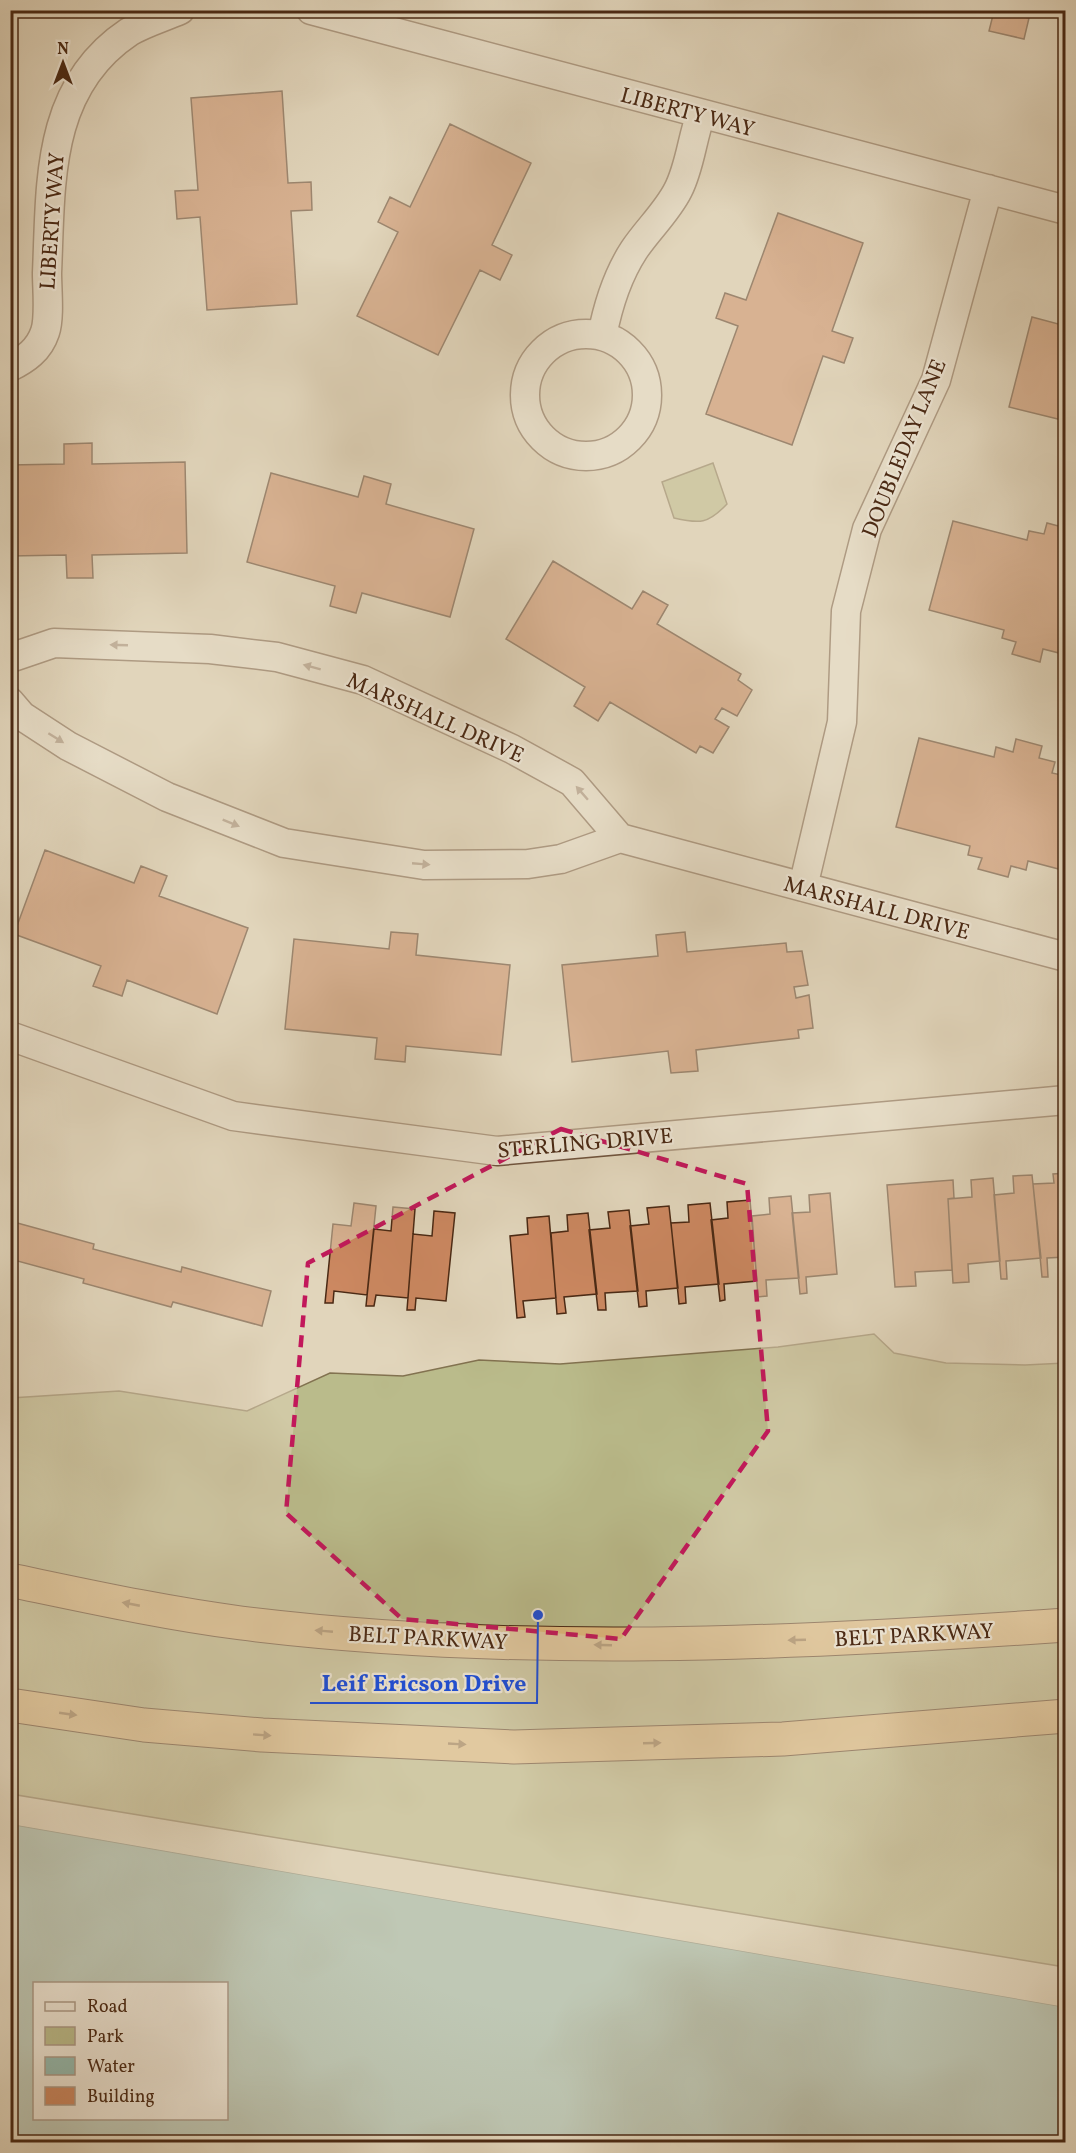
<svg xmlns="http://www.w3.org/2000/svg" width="1076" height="2153" viewBox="0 0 1076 2153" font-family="Vollkorn,serif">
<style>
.green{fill:#babb8b;stroke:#827250;stroke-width:1.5}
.water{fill:#94b9ad;stroke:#767f70;stroke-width:1.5;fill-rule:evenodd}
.pier{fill:#e1d5bb}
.building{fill:#cc8861;stroke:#4a2914;stroke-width:1.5}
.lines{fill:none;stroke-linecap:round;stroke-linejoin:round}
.minor-casing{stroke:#70543e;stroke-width:31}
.motorway-casing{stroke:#4a2914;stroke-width:35}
.minor{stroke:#ece4d3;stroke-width:28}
.motorway{stroke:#e0ba7e;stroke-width:33}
.oneway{fill:#9b8674}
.oneway2{fill:#8e6a44}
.marked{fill:none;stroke:#c2185b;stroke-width:4.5;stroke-dasharray:12 8;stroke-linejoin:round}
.labels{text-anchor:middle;stroke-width:4.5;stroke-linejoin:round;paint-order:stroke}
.street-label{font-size:22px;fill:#4a2914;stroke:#ece4d3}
.leader{fill:none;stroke:#1d4ed8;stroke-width:2}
.callout-dot{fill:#1d4ed8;stroke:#ece4d3;stroke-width:2}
.callout-label{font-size:24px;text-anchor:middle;font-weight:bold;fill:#1d4ed8;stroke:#ece4d3;stroke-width:4.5;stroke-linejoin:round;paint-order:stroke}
</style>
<rect width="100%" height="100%" fill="#e1d5bb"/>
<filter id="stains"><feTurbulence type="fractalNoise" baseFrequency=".00333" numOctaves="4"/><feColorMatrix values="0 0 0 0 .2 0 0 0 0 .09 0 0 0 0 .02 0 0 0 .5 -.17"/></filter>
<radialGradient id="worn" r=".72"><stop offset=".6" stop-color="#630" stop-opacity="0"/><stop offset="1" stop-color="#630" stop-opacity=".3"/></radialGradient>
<path class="green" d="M713,463L727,504C708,524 700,524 674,518L662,482Z
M874,1334L894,1353L946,1363L1025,1365L1065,1363V1967L11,1794V1398L119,1391L247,1411L330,1373L403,1376L479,1360L560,1364L778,1347Z"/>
<path class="water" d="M10,1824L1065,2007V2142H11ZM34,1984H226V2118H34Z"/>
<path class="pier" d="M11,1821L725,1944L1066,2004L1065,2007L11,1824Z"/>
<path class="building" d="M991,10H1021L1019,16L1029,18L1024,39L989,31L994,11Z
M282,91L288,183L311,182L312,210L291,211L297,304L207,310L200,217L177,219L175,191L198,190L191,98Z
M450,124L531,163L492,245L512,255L500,280L480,270L438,355L357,316L398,232L378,222L390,197L410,207Z
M778,213L863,243L832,331L853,338L844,363L823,356L792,445L706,414L738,326L716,318L725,293L746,300Z
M1032,317L1066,326V421L1009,407Z
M92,443V464L185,462L187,553L92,555L93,578H67L66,555L10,556V465L64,464V444Z
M271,473L358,497L364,476L371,478L391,484L386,504L474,529L450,617L362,593L356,613L330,606L335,586L247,562Z
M953,521L1027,540L1029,531L1044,534L1047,523L1066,528V646L1061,645L1059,653L1043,649L1040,662L1012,654L1016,642L1002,638L1004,630L929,610Z
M553,561L632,609L643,591L668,605L657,624L741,674L738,680L752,690L737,716L722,708L715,719L729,727L713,753L700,746L696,753L610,702L598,721L574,706L585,687L506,639Z
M919,738L994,757L996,747L1013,752L1016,739L1042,746L1039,758L1055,762L1052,773L1066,776V871L1028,861L1026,870L1011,866L1008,877L978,869L982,858L968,855L970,846L896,827Z
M45,850L134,883L141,866L167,876L159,896L248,928L217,1014L127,980L122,996L93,986L101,966L14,934Z
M391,932L418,934L416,955L510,965L501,1055L406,1046L405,1062L375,1059L377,1038L285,1029L294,939L389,949Z
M685,932L687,952L786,943L787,952L802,951L808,985L794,987L796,998L809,995L813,1028L798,1030L799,1038L696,1050L698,1071L671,1073L668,1051L572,1062L562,965L658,956L656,935Z
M1066,1173V1257L1047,1258L1048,1277H1042L1033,1184L1054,1183L1053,1174Z
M1032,1175L1041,1258L1006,1261L1007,1279H1001L994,1195L1014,1193L1013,1176Z
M993,1178L1000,1261L968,1264L969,1282L953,1283L948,1199L972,1197L971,1180Z
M953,1180L954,1198L948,1199L952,1270L915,1272L916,1286L895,1287L887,1185Z
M830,1193L837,1274L806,1277L807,1293L800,1294L792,1213L810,1212L809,1195Z
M791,1196L799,1278L766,1280L767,1296L758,1297L752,1216L770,1214L769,1198Z
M750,1200L757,1281L724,1284L725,1300L720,1301L711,1220L728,1218L727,1202Z
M354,1203L376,1206L367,1295L334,1291L333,1303H325L333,1224L351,1226Z
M710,1203L719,1284L685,1287L686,1303L679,1304L671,1223L689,1222L688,1205Z
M669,1206L678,1288L646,1291L647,1306L639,1307L630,1226L649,1224L647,1208Z
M393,1207L415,1209L408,1298L376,1295L374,1306H366L374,1229L391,1231Z
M629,1210L638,1291L605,1293L606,1310H598L589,1230L610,1228L608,1212Z
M434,1211L455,1213L446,1301L416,1298L415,1310H407L413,1234L432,1236Z
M588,1213L597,1294L564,1297L566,1313L557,1314L551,1233L568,1231L567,1215Z
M549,1216L556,1298L523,1301L525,1317L517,1318L510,1236L528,1234L527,1218Z
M10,1221L94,1244L93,1249L181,1272L182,1267L271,1291L262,1326L173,1302L171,1307L83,1283L84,1279L10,1259Z"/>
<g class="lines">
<defs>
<path id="minor" d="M311,10L1066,210
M525 395a61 61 0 1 1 122 0a61 61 0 1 1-122 0Z
M602,336C608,305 617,276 634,250C648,229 667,212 678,190C690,167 692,138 701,114
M10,367C26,359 39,350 45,332C50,318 47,289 47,273C51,184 45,88 129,32C144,23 164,17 180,10
M10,658L54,643L210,649L277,657L363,680L512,749L572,782L620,838L1066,957
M10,702L22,716L68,746L167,797L284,843L424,865L528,864L561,859L620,838
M803,887L842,722L846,611L867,529L936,380L988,189
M10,1036L233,1116L497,1151L1066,1100"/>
<path id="motorway" d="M10,1580C87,1596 164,1613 241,1623C515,1657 791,1644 1066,1625
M10,1705L144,1725L262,1735L514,1747L783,1739L1066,1716"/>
</defs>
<use href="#minor" class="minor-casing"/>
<use href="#motorway" class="motorway-casing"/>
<use href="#minor" class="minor"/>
<use href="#motorway" class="motorway"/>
</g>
<defs><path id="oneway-solid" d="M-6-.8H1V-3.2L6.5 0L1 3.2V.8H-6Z" transform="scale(1.5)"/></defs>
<g class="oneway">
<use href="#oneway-solid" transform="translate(119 645) rotate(-178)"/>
<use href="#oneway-solid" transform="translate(312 667) rotate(-165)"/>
<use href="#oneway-solid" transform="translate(56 738) rotate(32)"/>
<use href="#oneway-solid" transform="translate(582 793) rotate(-131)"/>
<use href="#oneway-solid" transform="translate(231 823) rotate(22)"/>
<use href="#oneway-solid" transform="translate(421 864) rotate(5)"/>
</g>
<g class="oneway2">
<use href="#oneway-solid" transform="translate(131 1604) rotate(-169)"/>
<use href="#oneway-solid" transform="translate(324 1631) rotate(-175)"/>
<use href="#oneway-solid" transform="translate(797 1640) rotate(178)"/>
<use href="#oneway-solid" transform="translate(603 1645) rotate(-178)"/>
<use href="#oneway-solid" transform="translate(68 1714) rotate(8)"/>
<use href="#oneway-solid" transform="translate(262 1735) rotate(4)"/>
<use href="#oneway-solid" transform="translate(652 1743) rotate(-2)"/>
<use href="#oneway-solid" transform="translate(457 1744) rotate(3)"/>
</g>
<path d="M0 0H1076V2153H0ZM561,1129L747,1184L768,1431L621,1639L402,1619L286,1513L308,1263Z" fill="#e1d5bb" fill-opacity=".55" fill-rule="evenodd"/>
<path class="marked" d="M561,1129L747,1184L768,1431L621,1639L402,1619L286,1513L308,1263Z"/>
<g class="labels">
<g class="street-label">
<text transform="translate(688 111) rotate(15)" y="8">LIBERTY WAY</text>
<text transform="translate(51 221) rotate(-86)" y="8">LIBERTY WAY</text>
<text transform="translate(903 448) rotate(-68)" y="8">DOUBLEDAY LANE</text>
<text transform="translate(436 717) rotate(24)" y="8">MARSHALL DRIVE</text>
<text transform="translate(877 907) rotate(15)" y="8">MARSHALL DRIVE</text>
<text transform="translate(585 1142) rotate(-5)" y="8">STERLING DRIVE</text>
<text transform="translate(914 1634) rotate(-3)" y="8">BELT PARKWAY</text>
<text transform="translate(428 1637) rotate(3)" y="8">BELT PARKWAY</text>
</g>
</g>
<path class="leader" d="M538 1615L537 1703H310"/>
<circle class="callout-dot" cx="538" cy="1615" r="6"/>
<g class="callout-label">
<text x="424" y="1691">Leif Ericson Drive</text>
</g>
<rect width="1076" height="2153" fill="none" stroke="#e1d5bb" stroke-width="36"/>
<rect x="12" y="12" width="1052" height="2129" fill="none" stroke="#4a2914" stroke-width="3"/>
<rect x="18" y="18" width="1040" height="2117" fill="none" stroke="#4a2914" stroke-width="1.5"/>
<rect x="33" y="1982" width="195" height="138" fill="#ece4d3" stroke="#ab9987" stroke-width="1.5"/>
<rect x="45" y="2002" width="30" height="9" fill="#ece4d3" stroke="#ab9987" stroke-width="1.5"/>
<text x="87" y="2012" font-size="18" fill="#4a2914">Road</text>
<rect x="45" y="2027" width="30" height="18" fill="#babb8b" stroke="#ab9987" stroke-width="1.5"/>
<text x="87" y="2042" font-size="18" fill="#4a2914">Park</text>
<rect x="45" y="2057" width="30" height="18" fill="#94b9ad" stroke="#ab9987" stroke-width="1.5"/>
<text x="87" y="2072" font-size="18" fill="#4a2914">Water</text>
<rect x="45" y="2087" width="30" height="18" fill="#cc8861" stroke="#ab9987" stroke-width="1.5"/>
<text x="87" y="2102" font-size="18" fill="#4a2914">Building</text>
<g transform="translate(63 63)" stroke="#ece4d3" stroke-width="4.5" paint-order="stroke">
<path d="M0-4.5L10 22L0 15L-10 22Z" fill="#4a2914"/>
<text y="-9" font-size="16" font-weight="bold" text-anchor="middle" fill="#4a2914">N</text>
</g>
<rect width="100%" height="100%" filter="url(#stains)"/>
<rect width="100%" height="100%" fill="url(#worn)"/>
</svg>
